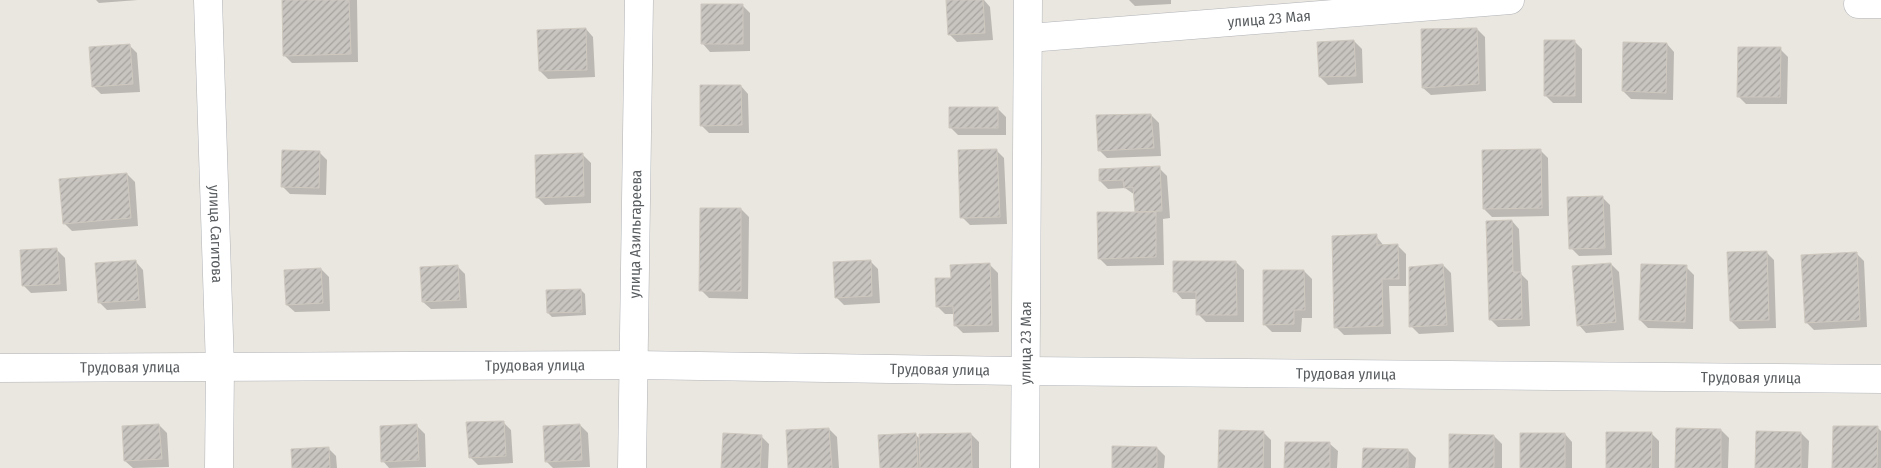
<svg xmlns="http://www.w3.org/2000/svg" width="1881" height="468" viewBox="0 0 1881 468" font-family="'Fira Sans Condensed',sans-serif">
<style>
.shadow{fill:#0003}
.building{fill:url(#building-hatch);stroke:#cec8bf}
.lines{fill:none;stroke-linecap:round;stroke-linejoin:round}
.street-casing{stroke:#b1b3b7;stroke-width:29}
.secondary-casing{stroke:#b2b6ba;stroke-width:29}
.street{stroke:#fff;stroke-width:28}
.secondary{stroke:#fff;stroke-width:28}
.labels{text-anchor:middle;stroke-width:5;stroke-linejoin:round;paint-order:stroke}
.street-label{font-size:15px;fill:#595d60;stroke:#fff}
</style>
<defs>
<pattern id="building-hatch" width="6" height="6" patternUnits="userSpaceOnUse" patternTransform="scale(1.25)"><rect width="6" height="6" fill="#c8c4bf"/><path d="M-1 1l2-2M0 6l6-6M5 7l2-2" fill="none" stroke="#a5a29f"/></pattern>
</defs>
<rect width="100%" height="100%" fill="#eae7e0"/>
<path class="shadow" d="M96,0H138L99,3Z
M283,0H357L358,62L292,63L284,55Z
M947,0H984L990,7L993,40L957,42L949,34Z
M1129,0H1171V4L1135,6Z
M742,5L750,13V51L710,52L703,44Z
M586,29L593,37L595,77L548,79L540,71Z
M1477,29L1485,37L1486,91L1431,95L1423,88Z
M1354,41L1362,49L1363,83L1328,85L1320,77Z
M1574,41L1582,49V103H1553L1545,95Z
M1667,44L1674,52L1673,100L1631,99L1623,91Z
M129,45L137,53L140,92L101,94L93,86Z
M1780,49L1788,57L1787,104H1746L1738,96Z
M741,86L748,94L749,133H709L701,125Z
M998,109L1006,117V135H958L950,127Z
M1151,115L1159,123L1161,156L1107,158L1099,150Z
M996,150L1004,158L1007,224L970,225L962,217Z
M1540,150L1548,158L1549,216L1492,217L1484,209Z
M319,152L327,160L326,195L290,194L282,186Z
M583,155L591,163V203L545,205L537,197Z
M1159,168L1167,176L1170,218L1163,219L1164,265L1107,266L1099,258L1136,213L1135,195L1125,188L1108,189L1100,181Z
M127,174L135,182L138,226L72,231L64,223Z
M1602,197L1610,205L1612,255L1579,256L1571,248Z
M741,209L749,217L748,299L709,298L701,290Z
M1512,221L1519,229L1521,274L1528,281L1530,326L1498,327L1490,319Z
M1376,236L1384,246H1398L1406,254V286H1389L1391,334L1344,335L1336,327Z
M57,250L65,258L67,291L31,293L23,285Z
M1766,252L1774,260L1776,328L1739,329L1731,321Z
M1856,253L1864,261L1867,327L1814,330L1806,322Z
M870,261L878,269L880,303L844,305L836,297Z
M136,262L143,270L146,308L107,310L99,302Z
M1236,262L1244,270V322H1206L1198,314L1197,299H1182L1175,291Z
M1611,264L1619,272L1624,330L1586,333L1579,325Z
M990,265L998,273L999,332L963,333L955,325L954,314H945L937,306L952,279Z
M1443,265L1451,273L1454,332L1419,334L1411,326Z
M457,266L465,274L467,308L431,309L423,302Z
M1686,267L1694,275L1693,329L1648,328L1640,320Z
M321,269L329,277L330,311L295,312L287,305Z
M1304,271L1312,279V318H1302L1301,332H1272L1264,324Z
M581,290L585,294L586,315L552,317L548,313Z
M503,422L511,430L513,463L478,465L470,457Z
M159,425L167,433L169,467L133,468L125,461Z
M580,425L588,433L590,467L553,468L546,461Z
M417,426L425,434L426,467L389,468L383,461Z
M1878,428L1881,431V468H1833Z
M829,429L837,437L839,468H790Z
M1721,430L1729,438L1728,468H1676Z
M1263,432L1271,440V468H1219Z
M1651,433L1659,441V468H1607Z
M1801,433L1809,441L1808,468H1757Z
M915,434L920,439L971,434L979,442V468H881Z
M1565,434L1572,442V468H1521Z
M761,436L769,444L768,468H723Z
M1494,436L1502,444V468H1450Z
M1330,444L1338,451L1337,468H1286Z
M328,448L336,456L337,468H294Z
M1157,448L1165,456L1164,468H1113Z
M1408,450L1416,458L1415,468H1364Z"/>
<path class="building" d="M282,0H349L351,54L283,56Z
M946,0H983L985,33L948,35Z
M701,4H743V44H701Z
M586,28L587,70L539,71L537,30Z
M1477,28L1479,84L1422,88L1421,29Z
M1354,40L1356,76L1319,77L1317,42Z
M1544,40H1575V96H1544Z
M1623,42L1667,43L1666,93L1622,91Z
M130,44L133,84L92,87L89,47Z
M1738,47H1781L1780,97H1737Z
M700,85H741L742,125L700,126Z
M949,107H998V128H949Z
M1151,114L1154,148L1098,151L1096,115Z
M997,149L1000,217L960,218L958,150Z
M1541,149L1542,208L1483,209L1482,150Z
M282,150L320,151L319,188L281,187Z
M583,153L584,196L536,198L535,155Z
M1160,166L1162,211L1135,212L1133,187L1124,188L1123,180L1099,181V169Z
M127,173L131,218L63,224L59,179Z
M1603,196L1605,248L1569,249L1567,197Z
M700,208H741V291H699Z
M1097,212H1156V257L1098,259Z
M1512,220L1513,272H1521L1522,319L1489,320L1486,221Z
M1377,234V245L1398,244L1399,279H1382L1383,326L1334,328L1332,236Z
M57,248L60,284L22,286L20,250Z
M1767,251L1769,320L1730,321L1727,252Z
M1857,252L1860,320L1805,323L1801,255Z
M136,260L139,300L98,303L95,263Z
M871,260L872,296L835,298L833,262Z
M1173,261H1236L1237,315H1196V292H1173Z
M990,263L992,325L954,326L953,306L936,307L935,278H951L950,265Z
M1611,263L1616,322L1577,326L1572,266Z
M1443,264L1447,325L1409,327V267Z
M1641,264L1687,265L1685,322L1639,320Z
M458,265L460,300L422,302L420,267Z
M321,268L323,303L286,305L284,270Z
M1263,270H1304L1305,310H1294V324L1263,325Z
M581,289L582,312L547,313L546,290Z
M504,421L506,456L469,458L466,422Z
M159,424L162,459L124,461L122,426Z
M417,424L419,460L381,462L380,426Z
M580,424L582,460L545,462L543,426Z
M1833,426H1878L1877,468H1832Z
M829,428L832,468H788L786,430Z
M1676,428L1721,429V468H1675Z
M1219,430L1264,431L1263,468H1218Z
M1756,431L1801,432V468H1755Z
M1606,432H1652L1651,468H1606Z
M723,433L762,435L760,468H721Z
M916,433L918,468H880L878,435Z
M971,433L972,468H920L919,434Z
M1520,433H1565V468H1520Z
M1449,434L1494,435V468H1449Z
M1285,442H1330V468H1284Z
M1112,446L1157,447V468H1112Z
M329,447L330,468H292L291,449Z
M1363,448L1408,449V468H1362Z"/>
<g class="lines">
<defs>
<g id="street">
<path id="s1" d="M208,0L220,367L219,468"/>
<path d="M1858,4H1881"/>
<path id="s2" d="M1029,38L1510,0"/>
<path id="s3" d="M0,368L635,365L1026,371"/>
<path id="s4" d="M632,468L639,0"/>
</g>
<g id="secondary">
<path id="s5" d="M1026,371L1881,379"/>
<path id="s6" d="M1025,468L1028,0"/>
</g>
</defs>
<use href="#street" class="street-casing"/>
<use href="#secondary" class="secondary-casing"/>
<use href="#street" class="street"/>
<use href="#secondary" class="secondary"/>
</g>
<g class="labels">
<g class="street-label">
<text dy="5" stroke="none"><textPath href="#s2" startOffset="241">улица 23 Мая</textPath></text>
<text dy="5" stroke="none"><textPath href="#s1" startOffset="234">улица Сагитова</textPath></text>
<text dy="5" stroke="none"><textPath href="#s4" startOffset="234">улица Азильгареева</textPath></text>
<text dy="5" stroke="none"><textPath href="#s6" startOffset="125">улица 23 Мая</textPath></text>
<text dy="5" stroke="none"><textPath href="#s3" startOffset="535">Трудовая улица</textPath></text>
<text dy="5" stroke="none"><textPath href="#s3" startOffset="130">Трудовая улица</textPath></text>
<text dy="5" stroke="none"><textPath href="#s3" startOffset="940">Трудовая улица</textPath></text>
<text dy="5" stroke="none"><textPath href="#s5" startOffset="320">Трудовая улица</textPath></text>
<text dy="5" stroke="none"><textPath href="#s5" startOffset="725">Трудовая улица</textPath></text>
</g>
</g>
</svg>
